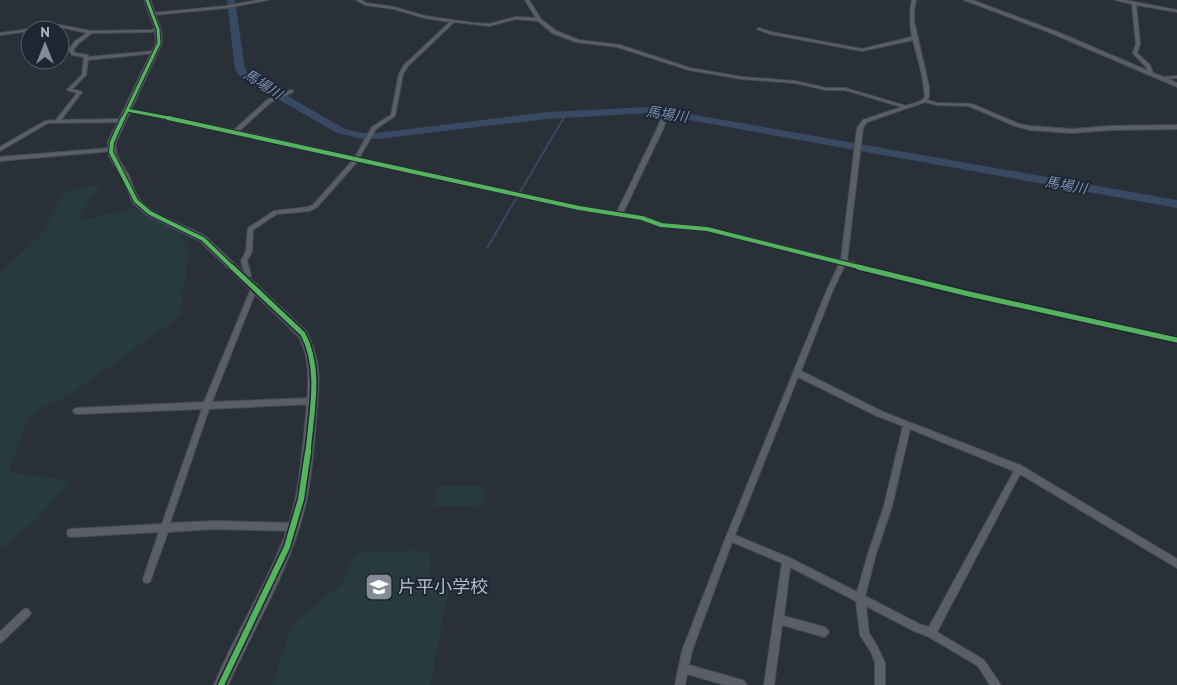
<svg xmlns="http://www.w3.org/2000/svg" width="1177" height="685" viewBox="0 0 1177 685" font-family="'PT Sans','Noto Sans JP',sans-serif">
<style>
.green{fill:#273a3e}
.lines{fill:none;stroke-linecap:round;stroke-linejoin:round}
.stream{stroke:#384963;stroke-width:2}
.river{fill:#384963;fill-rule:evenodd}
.street-casing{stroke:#484c53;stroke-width:2}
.secondary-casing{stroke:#484c53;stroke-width:2}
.street{fill:#5a5e66;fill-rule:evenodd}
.secondary{fill:#595d64;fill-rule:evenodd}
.cycleway-far3-casing{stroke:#1d2633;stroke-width:5}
.cycleway-far2-casing{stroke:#1d2633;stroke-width:6}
.cycleway-far1-casing{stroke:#1d2633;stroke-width:8}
.cycleway-casing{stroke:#1d2633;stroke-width:9}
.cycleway-far3{stroke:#56b35d;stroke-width:3}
.cycleway-far2{stroke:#56b35d;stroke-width:4}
.cycleway-far1{stroke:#56b35d;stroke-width:5}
.cycleway{stroke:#56b35d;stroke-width:6}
.labels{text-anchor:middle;stroke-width:4;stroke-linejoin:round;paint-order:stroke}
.far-water-label{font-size:14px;font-style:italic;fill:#7c92b1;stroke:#1d2633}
.near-poi-label{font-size:18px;fill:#b4bcc9;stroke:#1d2633;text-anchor:start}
</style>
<rect width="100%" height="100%" fill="#2a3038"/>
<path class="green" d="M102,183L79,216L88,219L134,208L176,228L189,249L180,316L73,393L43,407L28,419L9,472L70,481C50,506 28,531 0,548V273L41,235L64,192Z
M484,485L483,505L434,507L437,486Z
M431,551L429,583H450L430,685H272L293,623L341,585L355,553Z"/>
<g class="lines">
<path class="stream" d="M487,248L566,114"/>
<path class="river" d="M227,0H235L245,69L249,74L345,129L362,133H377L547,112L650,107L1177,200V208L650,113L547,119L377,139H362L337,133L241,78L235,69Z"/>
<defs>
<path id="street" d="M259,0H268L226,8L153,15L151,14L153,13L226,6Z
M356,0H361L366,3L394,7L425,16L473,23L489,24L516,17L536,18L525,0H529L541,19L556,31L579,40L620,45L690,68L742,77L795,81L826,88H845L906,106L921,101L925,97L922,75L913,40L862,51L770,34L757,29L759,28L771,32L862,49L912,37C910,25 909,13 912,0H916L914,10V21L929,87V97L927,100L937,103L972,104L1019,124L1030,126L1072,129L1111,126L1177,125V129L1111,130L1072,133L1030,130L1015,126L969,106L937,105L925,102L867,122L863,128L847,261L969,292L1177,337V343L969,296L845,265L833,290L801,371L883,412L1022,466L1177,559V568L1020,474L937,632L984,660L1001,685H990L978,666L927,636L914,631L866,606L869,633L877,646L885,663V685H875V663L871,652L860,635L856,601L790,567L784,616L824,627L827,629L829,632L827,635L824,637L782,625L774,685H764L782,563L732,542L692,651L689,665L742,680L745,682L747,685H725L687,674L685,685H675L682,651L726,537L827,290L839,264L707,231L661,227L641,220L579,210L358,161L317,207L309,211L277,214L253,230L252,251L247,261L251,275L247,281H243L242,279L245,275L241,261L246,251L248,228L274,211L308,207L313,205L353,160L208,128L127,111L125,110L127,109L234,130L267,100L291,90L293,91V92L271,102L239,131L355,157L372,127L391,115L399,74L404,65L450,22L425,18L394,9L365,5ZM516,19L538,21L552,33L576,42L617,47L689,70L742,79L795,83L826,90H845L902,107L863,120L857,128L841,260L707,227L662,223L642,216L623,213L663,129L670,107L668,106L666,107L657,129L617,212L579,206L359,158L376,129L395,116L403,74L408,66L454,22L489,26ZM798,377L877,416L903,426L884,506L868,554L857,592L790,558L735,535ZM910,429L1014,471L929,627L919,624L865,596L876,554L892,506Z
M1115,0H1124L1177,10V12L1136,5L1140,44L1137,53L1150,65L1153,73V74H1149L1146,67L1133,53L1136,44L1132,4Z
M60,25L91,31L151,30L158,28L160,29L151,32L92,33L79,43L73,50L75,53L88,55V57L155,51L157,52L155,53L88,60L86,75L72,89L82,92L61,120L122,119L124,120V122L48,123L0,151V147L45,121L56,120L77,93L67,90L82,75L84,57L72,55L69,50L75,41L87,33L60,27L40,30H30V31L0,35V33Z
M1177,76V78L1164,79L1162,78L1164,77Z
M110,148L113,150L112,151L0,161V157Z
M253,284H257L258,286L212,402L313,398L316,399L317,401L316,403L313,404L209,409L170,523L214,521L294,523L297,524L298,527L297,530L294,531L214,529L168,532L151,579L150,582L147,583L144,582L143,579L159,532L71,537L68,536L67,533L68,530L71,529L162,524L202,409L77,414L74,413L73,411L74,409L77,408L204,402Z
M26,608L29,610L31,613L29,616L3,641L0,643V632L23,610Z"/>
<path id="secondary" d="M144,0H150L161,29L162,43L116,142C114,155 121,163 128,174C132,181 133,191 139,199C152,217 186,224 206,237L306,331C323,363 319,386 316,420C313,455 311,491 300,525C283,581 252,632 228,685H214C236,631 269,582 288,527C300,491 302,452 306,415C308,387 312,362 299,337L200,241L147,215L133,203L123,179L109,156L108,142L156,43L155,29Z
M964,0H972L1055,31L1177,83V87L1051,33Z"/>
</defs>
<use href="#street" class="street-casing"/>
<use href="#secondary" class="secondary-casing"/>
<use href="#street" class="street"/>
<use href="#secondary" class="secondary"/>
<defs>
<path id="cycleway-far3" d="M127,110L174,119
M123,119L159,43L158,29L147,0"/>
<path id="cycleway-far2" d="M123,118L112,142L111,152L136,201L150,213L203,239L233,268
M168,118L579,208L642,218L661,225L707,229L863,268"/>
<path id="cycleway-far1" d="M232,267L303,334C322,370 311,414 308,453
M858,267L969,294L1177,340"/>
<path id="cycleway" d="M221,685L287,547L301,499L308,452"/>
</defs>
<use href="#cycleway-far3" class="cycleway-far3-casing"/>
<use href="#cycleway-far2" class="cycleway-far2-casing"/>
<use href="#cycleway-far1" class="cycleway-far1-casing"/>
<use href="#cycleway" class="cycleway-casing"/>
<use href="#cycleway-far3" class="cycleway-far3"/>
<use href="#cycleway-far2" class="cycleway-far2"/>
<use href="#cycleway-far1" class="cycleway-far1"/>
<use href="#cycleway" class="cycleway"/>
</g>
<defs>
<symbol id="school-square" viewBox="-11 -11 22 22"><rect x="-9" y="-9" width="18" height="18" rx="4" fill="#848b96" stroke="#1d2633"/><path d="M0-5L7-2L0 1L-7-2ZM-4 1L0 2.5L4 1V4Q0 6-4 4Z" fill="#fff"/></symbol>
</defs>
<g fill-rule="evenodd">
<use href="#school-square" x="363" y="571" width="32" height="32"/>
</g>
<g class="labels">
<g class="far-water-label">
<text transform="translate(263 84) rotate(33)" y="5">馬場川</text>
<text transform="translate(667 114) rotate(8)" y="5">馬場川</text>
<text transform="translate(1066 185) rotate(10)" y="5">馬場川</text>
</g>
<g class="near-poi-label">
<text x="398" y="593">片平小学校</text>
</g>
</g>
<g transform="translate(45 45)"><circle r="24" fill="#1d2633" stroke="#59626f"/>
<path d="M0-4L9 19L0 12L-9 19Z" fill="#848b96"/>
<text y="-8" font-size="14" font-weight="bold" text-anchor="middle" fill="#b4bcc9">N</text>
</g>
</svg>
